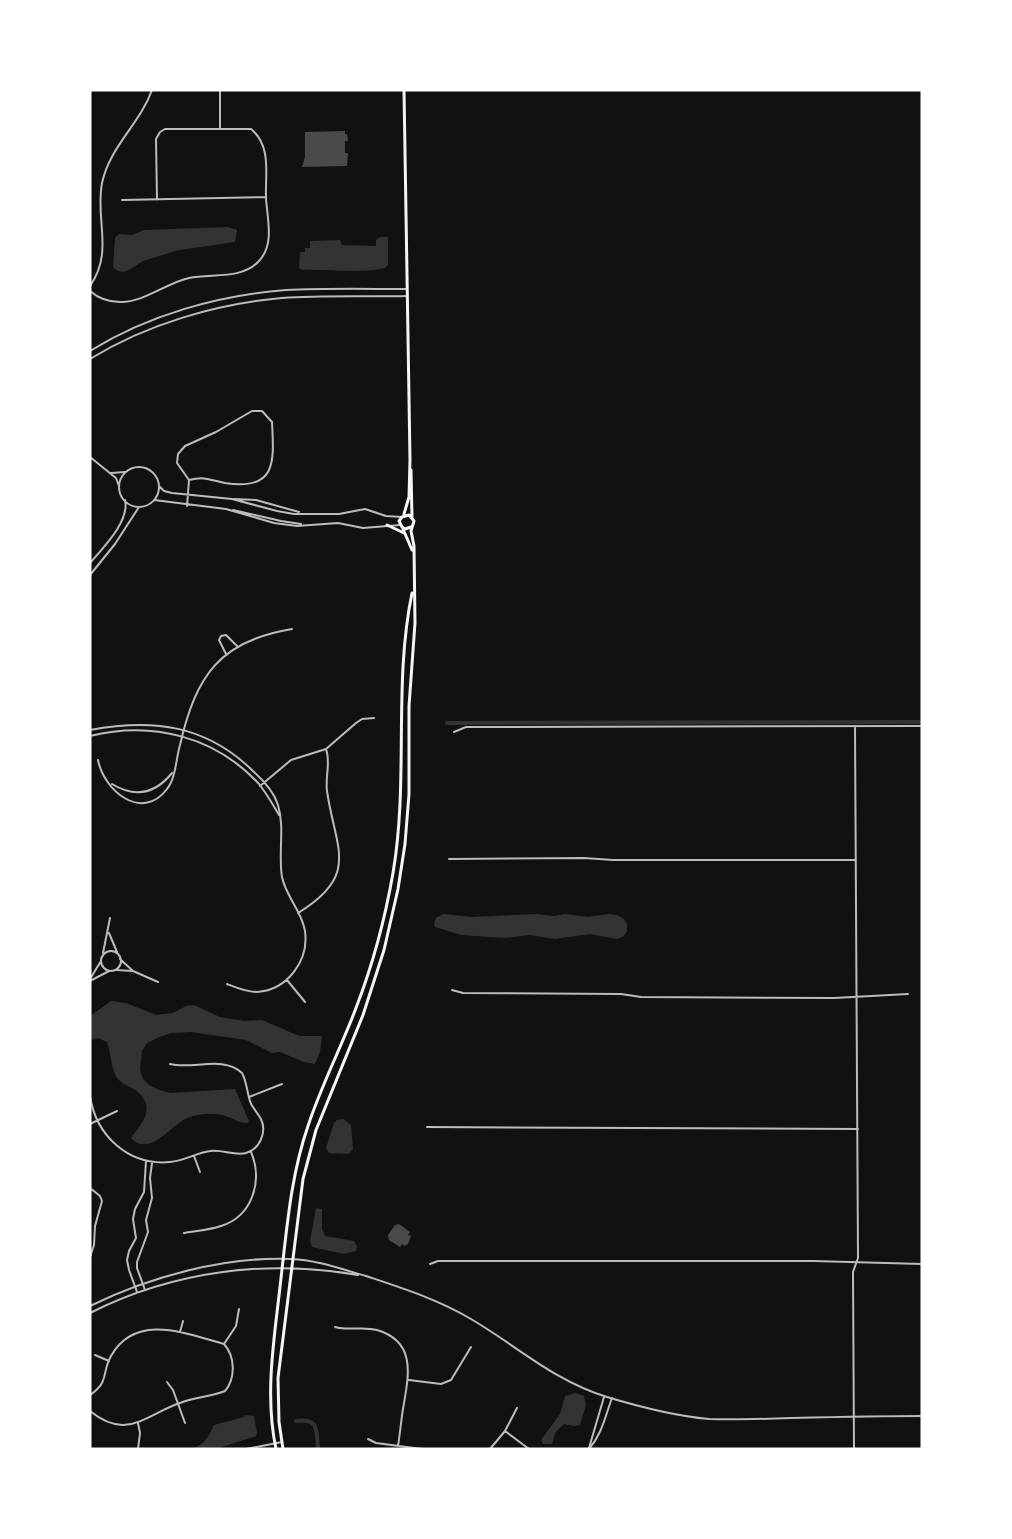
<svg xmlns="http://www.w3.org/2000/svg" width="1012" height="1539" viewBox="0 0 1012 1539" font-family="'Fira Sans Condensed',sans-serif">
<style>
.water{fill:#333}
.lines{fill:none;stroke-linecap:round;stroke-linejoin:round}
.canal{stroke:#333;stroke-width:4}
.building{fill:#4a4a4a}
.minor{stroke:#bcbcbc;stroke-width:2}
.tertiary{stroke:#bcbcbc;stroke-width:2}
.secondary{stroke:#f5f5f5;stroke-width:3}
</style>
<rect width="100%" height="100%" fill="#111"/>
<path class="water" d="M228,227L237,230L235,242L179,250L143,261L129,270L123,272L118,271L113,267L115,238L119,234L132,235L144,230Z
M380,237H388V265L385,268C360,274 329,269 302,270L299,268L300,252H305V248H310V241L340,240L342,245L376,246V240Z
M443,914L472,917L537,914L554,916L565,914L588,917L608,914L617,915L624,919L627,924V931L624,936L617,939L590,934L555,939L530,935L505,938L461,935L435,927L434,923L436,918Z
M111,1001L126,1003L156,1015L173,1013L186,1006L194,1005L220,1017L244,1021L262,1020L299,1036H322L320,1052L315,1064L304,1062L280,1052L272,1053L246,1040L191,1032L171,1033L157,1038L147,1043L142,1051L140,1070L143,1079L149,1085L159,1090L170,1093L235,1089L249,1121L247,1123C237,1123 234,1118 225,1116C214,1112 198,1114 187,1118C171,1125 149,1158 131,1138C142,1123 156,1109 138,1092C132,1087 123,1085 118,1079C111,1071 111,1053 107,1042L98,1038L90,1040V1016Z
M343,1119L351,1125L353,1149L349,1154L329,1153L326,1148L334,1123L337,1120Z
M316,1208L322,1209V1229L325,1236L354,1241L357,1246L356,1251L344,1254L312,1247L310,1241Z
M576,1393L584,1396L586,1405L580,1425L574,1426L564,1424L555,1433L552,1444H543L541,1440L560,1414L565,1396Z
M245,1415L254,1416L257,1433L256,1436L216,1449H190C204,1446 208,1438 214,1425L244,1417Z"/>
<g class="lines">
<path class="canal" d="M447,723L922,722
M296,1421C320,1418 316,1431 318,1449"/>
</g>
<path class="building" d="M345,131V134H347L348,141H345V153H348L347,166L302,167L305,157V132Z
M399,1224L410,1232L408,1235L411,1236L408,1244L405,1246L402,1244L400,1247L389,1240L388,1235L395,1225Z"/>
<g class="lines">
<path class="minor" d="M220,90V128
M122,200L266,197
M90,286C114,251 95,221 102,183C110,146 140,124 152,90
M90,291C98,298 109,302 120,302C143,303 166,283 189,278C212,273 242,280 259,261C275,244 267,218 266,198C265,175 272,146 251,129H165L160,132L156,139L157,200
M90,457L116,478L119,486
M119 487a20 20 0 1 1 40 0a20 20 0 1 1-40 0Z
M111,473L125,472
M159,486L164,491L172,493L232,499L277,511L294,514H339L365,509L386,516L402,517
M234,499L256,500L299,512
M154,500L226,509L274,523L297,526L338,523L363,528L400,525
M187,506L189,480C205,476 210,480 225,483C277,491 274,462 272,422L262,411H252L216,432L185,446L178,454L177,463L189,480
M233,510L281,521L301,524
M90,563C103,548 130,521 125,500
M90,575L115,544L139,507
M226,654L219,640L221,636L226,635L237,646
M90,730C153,718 207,725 254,772C264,781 274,792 278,805C285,828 278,853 282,877C286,897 302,911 305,931C309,960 288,990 257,992C246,992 237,988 227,984
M454,732L466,727L922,726
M90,736C152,721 215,736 259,784C267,794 273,805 279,815
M98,760C104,791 142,822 167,789C176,778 176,758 180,745C196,676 219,641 292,629
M112,784C135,798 155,794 172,773
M260,786L291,760L326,749L356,723L362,719L374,718
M449,859L584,858L613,860H856
M298,913C361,875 335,848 327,791C325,776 331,763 326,749
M109,933L117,952
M101 961a10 10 0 1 1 20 0a10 10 0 1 1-20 0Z
M103,953L110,918
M120,959L133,971
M116,970L133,971L158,982
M90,979L101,961
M287,980L305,1002
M90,981L109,971
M452,990L463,993L621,994L641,997L834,998L908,994
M90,1096C96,1136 129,1166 170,1162C184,1161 196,1153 210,1151C222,1149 234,1156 246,1153C260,1149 267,1132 261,1119C258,1114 254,1109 251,1104C247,1094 247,1082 242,1073C223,1055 192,1070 170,1064
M249,1097L282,1084
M90,1124L117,1111
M427,1127L858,1129
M194,1156L200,1172
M90,1188L100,1196L102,1201L95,1226L94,1245L90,1257
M184,1233C196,1231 209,1230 221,1226C253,1216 263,1180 251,1152
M430,1264L438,1261H813L922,1264
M145,1290L137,1268V1262L148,1232L146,1220L152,1198L150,1178L152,1163
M137,1292L129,1270L127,1260L129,1251L136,1238L133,1219L135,1209L144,1192L146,1161
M335,1327C349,1331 363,1326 377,1330C418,1342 408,1378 403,1409C401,1421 400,1434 398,1446
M180,1332L183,1321
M224,1344L236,1326L239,1309
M95,1355L109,1361
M409,1380L441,1384L451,1380L471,1347
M167,1382L173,1390L185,1423
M90,1395C110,1381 101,1374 111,1356C136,1312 187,1334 224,1344
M90,1411C127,1441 145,1415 180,1403C194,1397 210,1397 225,1391C236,1378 235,1356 224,1344
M138,1423L140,1433L138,1449
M505,1431L529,1449
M368,1439L376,1443L422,1449
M589,1448L604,1397
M246,1449L282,1442
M490,1449L505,1431L517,1408
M589,1449C602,1434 605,1417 612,1398
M854,1449L853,1272L858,1258L855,727"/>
<path class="tertiary" d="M90,351C148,315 219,295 286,290C326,288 367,289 406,289
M90,359C147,324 216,304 282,298C324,295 366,297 407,296
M90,1306C149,1277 225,1256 291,1259C317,1260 341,1269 366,1276C402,1288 437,1299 471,1319C517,1346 554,1381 607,1397C640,1407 675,1416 709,1419C736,1420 764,1419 791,1418C834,1417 878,1416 922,1416
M90,1313C173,1271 267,1259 358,1275"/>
<path class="secondary" d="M411,470L412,517
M404,514L409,497L410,460L404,90
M387,525L404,533
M403,529L412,550
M276,1449C264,1392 275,1335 281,1278C287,1227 291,1175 308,1126C321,1086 341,1048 356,1008C373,964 385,919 393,873C409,780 393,685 412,593
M283,1449L279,1422L278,1378L303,1179L316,1130L363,1015L384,950L398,889L405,844L409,794V706L415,623L414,546L411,531L414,521L409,515L402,517L399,521L402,527L405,529L411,527"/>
</g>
<rect width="1012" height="1539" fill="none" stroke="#ffffff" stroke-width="183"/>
</svg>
